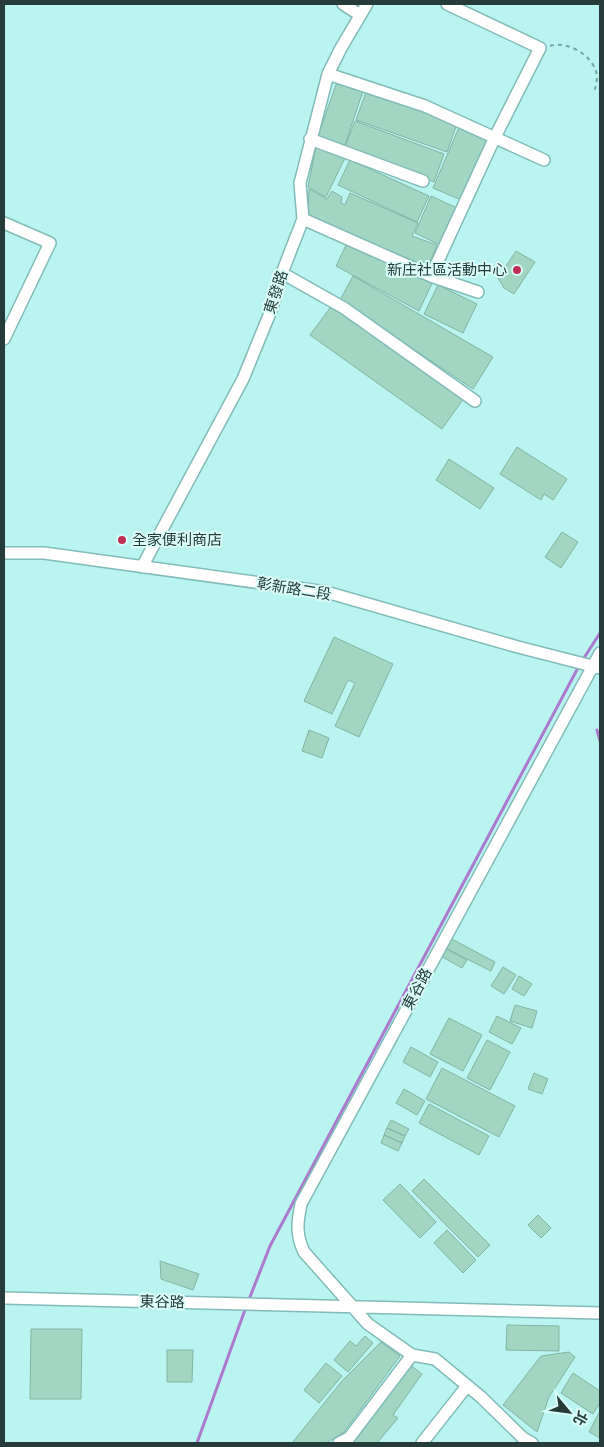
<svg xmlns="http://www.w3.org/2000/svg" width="604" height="1447" viewBox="0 0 604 1447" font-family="'IBM Plex Sans','Noto Sans TC',sans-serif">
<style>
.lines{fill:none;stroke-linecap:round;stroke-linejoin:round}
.stream{stroke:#ab7acc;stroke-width:3}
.building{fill:#a2d5c2;stroke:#82b4a3}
.minor-casing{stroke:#82bbb7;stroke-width:14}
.path{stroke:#79a4a0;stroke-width:2;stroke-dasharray:4 4;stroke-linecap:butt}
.minor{stroke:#fff;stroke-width:11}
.poi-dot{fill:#bf2f54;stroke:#dafdfa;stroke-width:2}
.labels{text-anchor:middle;stroke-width:4;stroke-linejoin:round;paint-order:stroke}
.poi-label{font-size:15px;fill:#253c3a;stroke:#dafdfa;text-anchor:end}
.street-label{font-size:15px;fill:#253c3a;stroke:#dafdfa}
</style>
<rect width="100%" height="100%" fill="#baf4f0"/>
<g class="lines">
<path class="stream" d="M582,661L600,633
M597,730L600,741
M248,1302L270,1246L579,666
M197,1443L246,1307"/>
</g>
<path class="building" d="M337,82L363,91L344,148L317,139Z
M366,92L457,124L447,152L356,120Z
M355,121L444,154L434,182L344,149Z
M460,125L488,137L461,200L433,188Z
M316,147L345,158L326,197L308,187Z
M350,160L429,196L417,222L338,185Z
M309,189L327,199L332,191L342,197L341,203L345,205L350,193L418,223L412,236L437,245L430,262L419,263L313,219L308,213Z
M431,196L457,208L440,245L415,233Z
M347,243L433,281L419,311L336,266Z
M516,251L535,262L514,294L504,288L498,278Z
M353,276L493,357L473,389L340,300Z
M438,285L477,304L463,333L424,314Z
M333,304L464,398L442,429L310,335Z
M517,447L567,479L553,500L544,494L541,500L500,474Z
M449,459L494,488L480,509L436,480Z
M562,532L578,542L561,568L545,557Z
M334,637L393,664L359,737L335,726L355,683L348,680L332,714L304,701Z
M309,730L329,738L322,758L302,751Z
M448,937L495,962L491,971L443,947Z
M443,947L467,960L462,968L439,955Z
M503,967L516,975L504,994L491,986Z
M519,976L532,984L524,996L512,989Z
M515,1005L537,1011L532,1028L510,1021Z
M497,1016L521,1028L512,1044L489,1032Z
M449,1018L482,1035L463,1071L430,1054Z
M487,1040L510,1052L490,1090L467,1078Z
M411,1047L438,1062L430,1077L403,1062Z
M442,1068L515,1106L499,1137L426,1099Z
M534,1073L548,1079L542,1094L528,1089Z
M404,1089L425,1101L417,1115L396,1103Z
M429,1104L489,1136L479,1155L419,1123Z
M391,1120L409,1129L405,1136L387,1128Z
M387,1128L405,1136L402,1143L384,1135Z
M384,1135L402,1143L398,1151L381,1143Z
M424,1179L490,1245L478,1257L412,1191Z
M400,1184L436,1222L420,1238L383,1200Z
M538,1215L551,1228L541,1238L528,1225Z
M447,1230L476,1260L463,1273L434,1243Z
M160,1261L199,1274L193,1290L161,1279Z
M507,1325L559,1326V1351L506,1350Z
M31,1329H82L81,1399H30Z
M365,1336L373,1343L348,1372L334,1360L350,1341L356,1346Z
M381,1342L400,1356L344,1432L326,1443H292L342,1381Z
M167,1350H193L192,1382H167Z
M569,1352L575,1357L549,1397L537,1432L503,1405L541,1356Z
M326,1363L342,1376L319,1403L304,1390Z
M409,1364L422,1374L393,1415L398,1418L377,1443H348Z
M573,1373L600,1391V1403L593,1414L561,1393Z
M600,1411V1438L589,1432Z"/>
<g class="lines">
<defs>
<path id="minor" d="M343,4L360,15
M328,74L425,106L544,160
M310,139L423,181
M303,219L431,276L478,292
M4,223L50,243L4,339
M282,273L344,308L475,401
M431,276L495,137L540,48L447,4
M4,553H44L326,592L518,647L600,668
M142,567L243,379L272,308L282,273L303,219L300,183L328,74L341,48L367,4
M4,1298L600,1313
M339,1443L349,1438L412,1355
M422,1443L467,1386
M532,1443L523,1438L481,1397L435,1359L412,1355L368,1324L304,1252C296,1235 297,1223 301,1204L600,653"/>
</defs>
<use href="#minor" class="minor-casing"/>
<path class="path" d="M550,46C568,40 596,57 597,77C597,81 596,86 595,89L600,92"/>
<use href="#minor" class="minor"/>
</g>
<g class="poi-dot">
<circle cx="517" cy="270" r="5"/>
<circle cx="122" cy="540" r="5"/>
</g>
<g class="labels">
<g class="poi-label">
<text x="507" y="275">新庄社區活動中心</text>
<text x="132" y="545" text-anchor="start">全家便利商店</text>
</g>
<g class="street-label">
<text transform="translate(276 292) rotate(-72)" y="5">東發路</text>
<text transform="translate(294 589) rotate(9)" y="5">彰新路二段</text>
<text transform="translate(417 989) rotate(-62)" y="5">東谷路</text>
<text transform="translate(162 1302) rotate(1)" y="5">東谷路</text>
</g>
</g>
<rect width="604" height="1447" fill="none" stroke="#253c3a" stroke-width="10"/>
<g transform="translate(569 1412) rotate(119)" stroke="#dafdfa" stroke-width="4" paint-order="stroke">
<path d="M0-4L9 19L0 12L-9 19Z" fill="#253c3a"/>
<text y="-8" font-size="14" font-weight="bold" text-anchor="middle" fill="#253c3a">北</text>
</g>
</svg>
